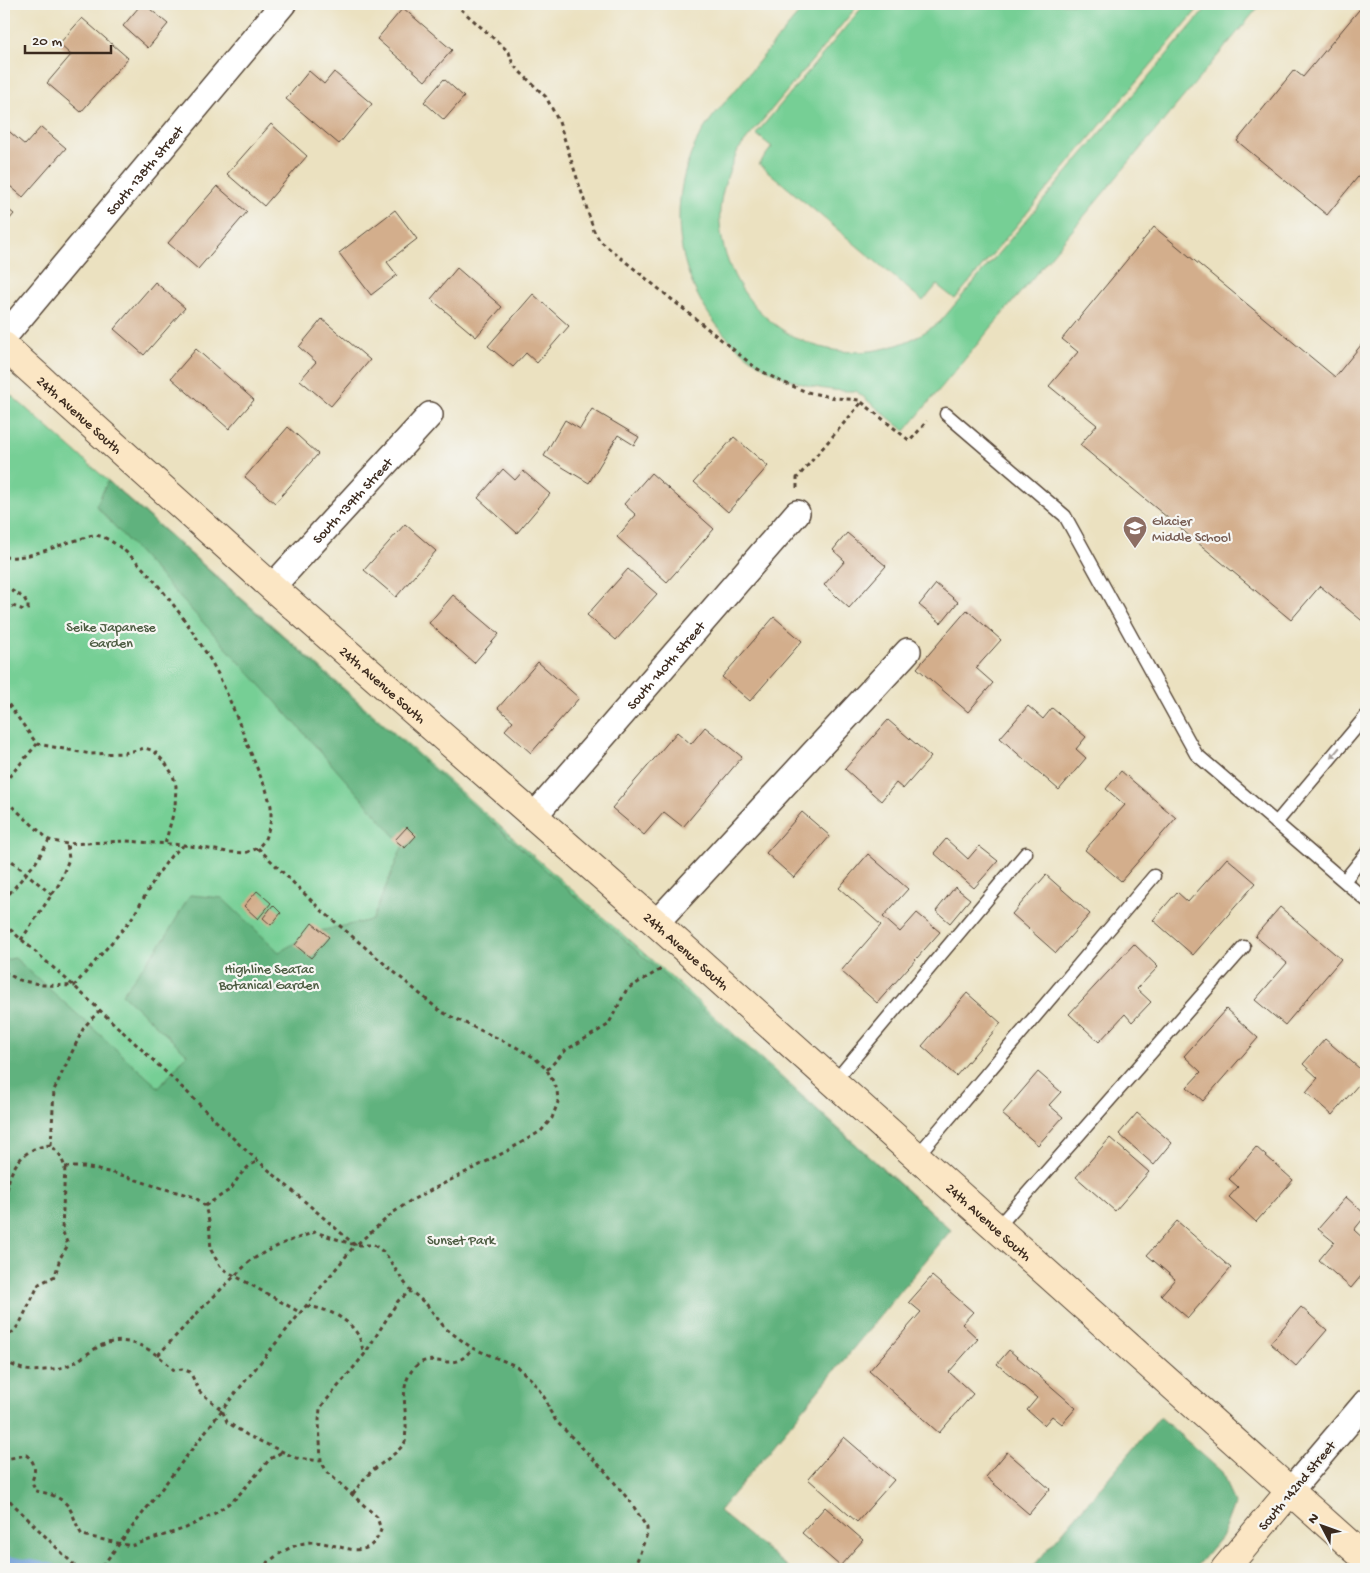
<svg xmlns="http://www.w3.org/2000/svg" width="1370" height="1573" viewBox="0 0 1370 1573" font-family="'Gochi Hand',sans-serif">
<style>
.green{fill:#76cf95;stroke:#587c5a}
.forest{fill:#60b27e;stroke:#4e6e4e}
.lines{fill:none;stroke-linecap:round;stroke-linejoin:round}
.stream{stroke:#6f9ed8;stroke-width:9}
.building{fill:#d3ae8c}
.lane-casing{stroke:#554536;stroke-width:15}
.street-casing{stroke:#554536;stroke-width:28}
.secondary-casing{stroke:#554536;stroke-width:30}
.path{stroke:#554536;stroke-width:3;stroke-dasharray:4 4;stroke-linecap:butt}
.lane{stroke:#fff;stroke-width:12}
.street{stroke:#fff;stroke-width:25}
.secondary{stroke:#fbe6c4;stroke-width:28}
.oneway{fill:#a79f9a}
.labels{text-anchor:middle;stroke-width:4.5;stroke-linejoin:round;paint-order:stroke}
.street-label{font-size:14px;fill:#3b2a1e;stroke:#f6f6f2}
.education-label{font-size:14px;fill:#785e54;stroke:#f6f6f2;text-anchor:start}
.park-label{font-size:14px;fill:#4d5c42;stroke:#f6f6f2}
</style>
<rect width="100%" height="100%" fill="#f6f6f2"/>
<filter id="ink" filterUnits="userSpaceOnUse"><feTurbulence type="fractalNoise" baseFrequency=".02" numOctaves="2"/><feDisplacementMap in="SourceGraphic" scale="10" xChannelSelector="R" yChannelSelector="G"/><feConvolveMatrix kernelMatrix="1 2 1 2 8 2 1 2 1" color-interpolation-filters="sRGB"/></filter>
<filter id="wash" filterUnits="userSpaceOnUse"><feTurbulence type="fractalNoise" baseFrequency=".0096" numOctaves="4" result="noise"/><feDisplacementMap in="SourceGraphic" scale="20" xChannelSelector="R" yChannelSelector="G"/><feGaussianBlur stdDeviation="1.12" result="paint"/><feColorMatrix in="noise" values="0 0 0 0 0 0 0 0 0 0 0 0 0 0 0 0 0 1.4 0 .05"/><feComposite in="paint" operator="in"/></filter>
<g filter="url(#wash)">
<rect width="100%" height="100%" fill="#ebe1c0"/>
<path class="green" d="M807,4H859L738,150C728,173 718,197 720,223C726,311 812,373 897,345C913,340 927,331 940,322L1210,4H1261L905,431L856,391C733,394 646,269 691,154C701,127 721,107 739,86C761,58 784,31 807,4Z
M865,4H1202L955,299L937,285L923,301L759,164L772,147L756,134Z
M4,389L664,971L951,1230L4,1386Z"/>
<path class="forest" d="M108,481L951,1230L719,1511L790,1569H4V960L15,958L159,1088L187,1054L122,994L165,938L190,895L222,898L279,952L315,932L372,920L403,845L287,714L96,506Z
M1160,1417L1222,1472L1234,1504L1222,1536L1194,1569H1031Z"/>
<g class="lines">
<path class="stream" d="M4,1560L52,1568"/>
</g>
<g id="blocks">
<path class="building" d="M136,4H144L168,24L148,48L123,26L139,7Z
M1364,4H1366V167L1327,215L1237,141L1294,70L1303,77Z
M403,8L452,50L425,81L377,39Z
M82,18L128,58L81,112L47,83L71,55L59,44Z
M309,71L324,84L334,72L372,104L339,144L286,99Z
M444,79L464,97L444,120L424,102Z
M271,124L307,156L264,206L227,174Z
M4,127L25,145L41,127L66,148L23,197L4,181Z
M217,186L247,212L198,269L168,243Z
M4,206L14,214L4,226Z
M395,210L417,239L387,262L397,275L371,295L339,253Z
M1154,227L1335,377L1366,339V624L1320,586L1291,620L1080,445L1097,425L1049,386L1078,352L1062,339Z
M457,268L502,307L476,337L431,299Z
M155,282L185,308L144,355L114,329Z
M533,294L569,326L537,363L526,353L513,367L488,346Z
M322,319L370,360L331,406L300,380L316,362L299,347Z
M196,349L254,400L229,429L171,378Z
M592,409L639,437L634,445L618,435L589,483L544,456L565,420L580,429Z
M288,427L318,454L275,503L245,477Z
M734,437L768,466L728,512L694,482Z
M503,469L515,480L523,471L550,494L517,533L478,498Z
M651,473L714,529L667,582L617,537L636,515L624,504Z
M405,524L436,551L396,597L364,570Z
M847,533L886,566L849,608L824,585L845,561L833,550Z
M628,569L657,594L616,640L587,615Z
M936,584L958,602L941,623L919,605Z
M453,595L499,634L474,663L429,623Z
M967,610L1001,640L976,668L993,683L968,712L917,668Z
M774,617L802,641L750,701L722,677Z
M538,662L579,698L531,753L505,730L513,721L498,708Z
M1028,706L1043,719L1052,708L1086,737L1076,749L1086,758L1059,790L1000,738Z
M888,720L931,757L903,789L896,783L881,801L845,769Z
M705,727L742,757L683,827L664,812L644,835L612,808L677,732L691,744Z
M1121,771L1176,818L1121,881L1085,850L1125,805L1106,789Z
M802,812L830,836L794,878L766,853Z
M407,827L416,836L405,848L395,840Z
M946,839L968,859L979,846L998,861L974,888L934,853Z
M868,854L908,889L883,917L900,932L917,913L940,932L877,1003L841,971L881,925L839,888Z
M1227,858L1256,883L1193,955L1153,920L1177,892L1188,902Z
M1046,875L1090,914L1056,953L1012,914Z
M955,887L970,899L950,923L936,911Z
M257,891L271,903L258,919L244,906Z
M273,905L281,913L271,925L263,918Z
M1280,907L1341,959L1285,1025L1255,1000L1287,963L1255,936Z
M312,923L329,937L311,958L295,945Z
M1134,944L1158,967L1137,989L1151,1002L1132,1022L1125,1014L1099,1042L1069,1014Z
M967,993L1001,1023L956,1076L922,1046Z
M1226,1009L1258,1038L1203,1101L1187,1087L1201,1072L1184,1056Z
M1325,1039L1366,1074V1076L1332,1115L1306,1092L1318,1078L1303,1064Z
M1038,1072L1061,1092L1049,1105L1063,1117L1038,1145L1002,1114Z
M1137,1113L1172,1143L1154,1165L1119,1134Z
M1110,1138L1149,1172L1115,1211L1076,1177Z
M1256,1147L1293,1180L1256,1222L1229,1197L1238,1187L1229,1179Z
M1346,1197L1366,1215L1354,1230L1366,1241V1270L1351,1288L1319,1260L1334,1242L1318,1229Z
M1177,1221L1231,1268L1188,1318L1161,1295L1175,1279L1147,1255Z
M932,1276L973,1312L962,1324L978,1339L949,1372L973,1394L939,1433L869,1371L921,1312L909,1302Z
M1301,1307L1327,1330L1296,1366L1270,1343Z
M1009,1350L1076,1408L1062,1424L1052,1416L1044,1425L1027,1410L1037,1398L997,1364Z
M844,1437L894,1480L857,1522L808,1479Z
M1007,1452L1050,1489L1029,1514L986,1477Z
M825,1507L863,1540L840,1566L802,1533Z"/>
</g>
</g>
<g filter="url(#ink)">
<use href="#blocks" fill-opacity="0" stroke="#554536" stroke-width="1"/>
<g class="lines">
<defs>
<path id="lane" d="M946,414L1065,516L1196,754L1366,900
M1276,823L1366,716
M1344,881L1366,854
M834,1082L1026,853
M917,1156L1154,876
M997,1228L1244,947"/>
<g id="street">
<path id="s1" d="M4,337L283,4"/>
<path id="s2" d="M272,587L430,415"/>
<path id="s3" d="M534,816L797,513"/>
<path d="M656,923L908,651"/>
<path d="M1291,1490L1366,1402"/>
</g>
<g id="secondary">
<path id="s4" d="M4,346L272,587L656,923L1366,1559"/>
<path d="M1225,1569L1291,1490"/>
</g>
</defs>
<use href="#lane" class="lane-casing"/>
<use href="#street" class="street-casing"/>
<use href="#secondary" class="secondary-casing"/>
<path class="path" d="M455,4L509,52L513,65L546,97L559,122L594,231L600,241L756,368L780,381L807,392L836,398L859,400L910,441L927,421
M797,488V478L862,402
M4,557C30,559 52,547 77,540C82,539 89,535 95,535C134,540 201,640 218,674C236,712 249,751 266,789L271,806V820L268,831L264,841L258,848L245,853L228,852L184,845L126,841L67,844L49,840L4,799
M4,586L24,598L28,605V609L24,610L4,603
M4,698L37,744L91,754L124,753L145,748L154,751L166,764L173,775L176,786L175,807L165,844
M4,783L37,744
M258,848L320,909L440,1011L452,1017L514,1046L535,1058L547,1070L557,1089L558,1102L552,1118L541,1131L507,1151L410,1201L394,1212L356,1245
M6,856L52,895
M4,900L36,862L49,840
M4,924L74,986L187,1092L241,1146L355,1245L222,1410L100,1569
M21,940L59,884L69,859L67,844
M4,972L19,980L43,985L74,986L124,928L134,915L157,875L171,856L183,846
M547,1070L566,1050L608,1025L627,989L663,968
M51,1145L54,1090L84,1027L99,1011
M65,1167H84L118,1174L158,1187L195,1197L205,1206L209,1221L211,1250L221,1268L301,1313
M4,1197C9,1190 7,1182 11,1174C19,1156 31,1147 51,1145L60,1155L65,1167L62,1230L68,1245L60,1258L55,1276L39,1284L19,1325L4,1341
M205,1206L231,1189L240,1175L249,1166L258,1161
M307,1306C327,1309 347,1317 358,1335C361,1340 362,1348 364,1354
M158,1355L201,1309L250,1261L265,1252L284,1243L315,1232L355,1245H374L385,1253L401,1278L411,1291L427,1305L445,1328L472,1348L516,1366L533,1381L546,1400L550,1411L556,1421L605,1471L632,1504L647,1528V1534L634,1569
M4,1362C11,1364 18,1368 26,1370C34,1372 56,1369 64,1367C77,1363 87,1353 98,1347C127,1332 153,1349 174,1370L182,1369L190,1372L200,1392L222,1410L227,1422L247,1435L296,1458L321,1461
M4,1456L6,1459L26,1455C36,1462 36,1471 32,1481L35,1491C46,1492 61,1497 68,1506C74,1514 76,1526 82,1535L131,1546L186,1528L217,1512L236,1498L270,1459L282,1452
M353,1494C358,1487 363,1479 370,1473C378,1465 400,1452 405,1442C406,1440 405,1434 406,1431C407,1408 397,1383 417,1365C433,1351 454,1376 472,1348
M4,1495L78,1569
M260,1569C275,1556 293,1542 314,1542C340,1543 368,1565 381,1530L377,1517L327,1472L321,1461L319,1421L320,1408L364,1355L398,1301L411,1291"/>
<use href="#lane" class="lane"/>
<use href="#street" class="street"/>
<use href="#secondary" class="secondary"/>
</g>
<defs><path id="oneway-solid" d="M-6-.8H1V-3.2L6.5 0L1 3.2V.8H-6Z" transform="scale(1.25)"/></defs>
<use class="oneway" href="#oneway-solid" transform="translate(1335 753) rotate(130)"/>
</g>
<defs>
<symbol id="school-pin" viewBox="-11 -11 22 30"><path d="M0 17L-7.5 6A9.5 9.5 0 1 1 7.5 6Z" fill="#8d6e63" stroke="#f6f6f2"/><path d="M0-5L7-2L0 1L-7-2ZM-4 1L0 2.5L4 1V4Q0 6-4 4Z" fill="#fff"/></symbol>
</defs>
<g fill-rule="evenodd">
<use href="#school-pin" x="1121" y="514" width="28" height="38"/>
</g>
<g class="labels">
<g class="street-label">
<text dy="5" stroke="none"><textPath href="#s1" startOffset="218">South 138th Street</textPath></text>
<text dy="5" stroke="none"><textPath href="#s4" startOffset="102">24th Avenue South</textPath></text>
<text dy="5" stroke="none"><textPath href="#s2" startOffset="118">South 139th Street</textPath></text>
<text dy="5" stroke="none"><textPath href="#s3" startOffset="200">South 140th Street</textPath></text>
<text dy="5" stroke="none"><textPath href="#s4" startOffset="508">24th Avenue South</textPath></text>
<text dy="5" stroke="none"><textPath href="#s4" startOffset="912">24th Avenue South</textPath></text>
<text dy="5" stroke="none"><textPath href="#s4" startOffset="1318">24th Avenue South</textPath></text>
<text transform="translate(1296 1485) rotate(-50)" y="5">South 142nd Street</text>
</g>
<g class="education-label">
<text x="1152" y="525">Glacier<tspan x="1152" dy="16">Middle School</tspan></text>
</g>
<g class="park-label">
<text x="111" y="631">Seike Japanese<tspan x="111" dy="16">Garden</tspan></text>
<text x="269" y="973">Highline SeaTac<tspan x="269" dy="16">Botanical Garden</tspan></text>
<text x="461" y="1244">Sunset Park</text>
</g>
</g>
<rect width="1370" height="1573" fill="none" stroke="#f6f6f2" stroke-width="20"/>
<g transform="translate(1322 1526) rotate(311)" stroke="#f6f6f2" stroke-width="4" paint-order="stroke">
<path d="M0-4L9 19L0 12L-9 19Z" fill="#3b2a1e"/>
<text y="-8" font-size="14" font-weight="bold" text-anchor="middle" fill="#3b2a1e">N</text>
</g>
<path d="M25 45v8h86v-8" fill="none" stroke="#3b2a1e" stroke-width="2.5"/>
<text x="32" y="45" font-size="15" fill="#3b2a1e" stroke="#f6f6f2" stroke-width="4" paint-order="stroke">20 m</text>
</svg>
